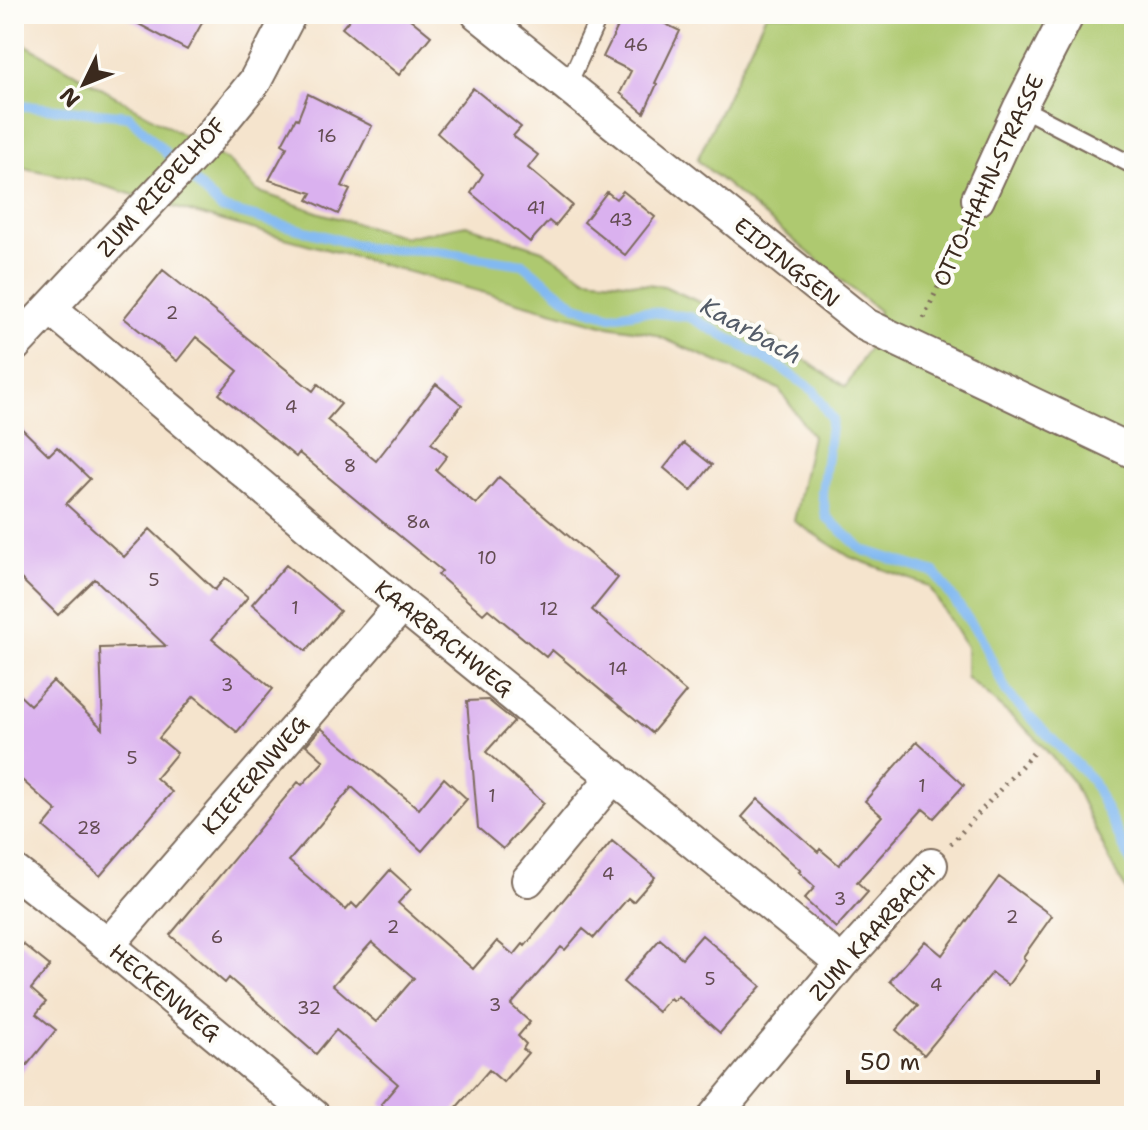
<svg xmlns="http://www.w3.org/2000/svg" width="1148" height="1130" viewBox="0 0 1148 1130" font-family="'Shantell Sans',sans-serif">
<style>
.green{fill:#aec96f;stroke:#747a46;stroke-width:2}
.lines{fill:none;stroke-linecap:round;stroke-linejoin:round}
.stream{stroke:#82b9f1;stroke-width:10}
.building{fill:#dab1ef;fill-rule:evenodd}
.lane-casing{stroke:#7c6b5b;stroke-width:20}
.street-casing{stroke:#7c6b5b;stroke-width:36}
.path{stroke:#7c6b5b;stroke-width:5;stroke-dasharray:2 6;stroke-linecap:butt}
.lane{stroke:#fff;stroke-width:16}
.street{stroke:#fff;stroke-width:32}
.labels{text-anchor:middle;stroke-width:8;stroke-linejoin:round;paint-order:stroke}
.number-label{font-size:18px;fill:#634c52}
.street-label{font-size:22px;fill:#3b2a1e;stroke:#fdfcf7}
.water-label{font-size:24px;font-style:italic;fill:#545c68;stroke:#fdfcf7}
</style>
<rect width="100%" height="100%" fill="#fdfcf7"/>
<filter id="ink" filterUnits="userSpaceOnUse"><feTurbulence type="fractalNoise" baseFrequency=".0125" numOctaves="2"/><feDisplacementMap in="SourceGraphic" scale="16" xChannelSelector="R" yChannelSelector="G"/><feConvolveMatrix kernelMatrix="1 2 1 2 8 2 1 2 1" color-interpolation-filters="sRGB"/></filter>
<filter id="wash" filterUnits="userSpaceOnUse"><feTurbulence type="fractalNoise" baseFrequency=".006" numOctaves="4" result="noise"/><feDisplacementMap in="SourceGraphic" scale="32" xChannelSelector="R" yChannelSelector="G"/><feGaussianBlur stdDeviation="1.8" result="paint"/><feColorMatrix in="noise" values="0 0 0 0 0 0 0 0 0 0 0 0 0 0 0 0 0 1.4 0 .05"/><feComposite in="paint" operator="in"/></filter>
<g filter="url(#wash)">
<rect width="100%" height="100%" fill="#f5e4cd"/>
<path class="green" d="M766,14H1134V905L1111,863L1073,782L1034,736L966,677V647L929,586L850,557L794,521L812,436L779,389L651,333L602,325L183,210L88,181L14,166V38L228,161L257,191L320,213L405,237L466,225L542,250L586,278L664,286L758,329L846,387L868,349L879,311L697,160Z"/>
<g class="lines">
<path class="stream" d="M14,105L129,116L221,208L372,249L429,250L523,264L576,306L611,316L643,311L690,317L777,365L813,390L832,419L822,492L826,517L863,550L935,573L980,636L1007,693L1092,780L1134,868"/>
</g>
<g id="blocks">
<path class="building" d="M120,14H207L187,50Z
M354,14H404L431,36L399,75L342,28Z
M624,14H645L680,31L655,83L657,84L644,113L620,93L631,71L603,57Z
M473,88L521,127L513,136L538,155L528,168L572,205L555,226L549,221L530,242L471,193L483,174L437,133Z
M308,94L372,126L342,186L350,190L338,214L308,200L312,193L269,180L287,147L282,144L296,118L298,119Z
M623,191L655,217L625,255L584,222L607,192L616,199Z
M163,270L313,391L318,384L341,404L327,420L376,461L436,384L462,405L431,443L447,456L436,470L476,504L499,477L618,578L592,610L686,692L652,733L552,650L546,657L488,609L483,614L438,575L442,571L299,453L296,457L219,394L238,371L196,337L177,361L124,318Z
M14,421L49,455L57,447L90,479L66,504L124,557L150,529L215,590L225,578L248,597L212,639L273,689L237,732L194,696L159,738L177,753L156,778L172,792L100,876L44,827L57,811L14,773V690L30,705L53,681L103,729L100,648L166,646L95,579L58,615L14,572Z
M684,443L712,465L691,491L664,468Z
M286,565L340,611L306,651L252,604Z
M488,700L514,721L486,752L544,803L503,849L478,828L467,701Z
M321,728L419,809L444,778L467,799L422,851L352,787L289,861L346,910L352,903L357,908L390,870L411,889L398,903L473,969L497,941L514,955L523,944L525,946L612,841L655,877L633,902L628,898L594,938L583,929L565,950L561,947L511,1005L530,1022L518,1036L526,1044L523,1049L528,1053L503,1082L489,1070L449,1116H395L381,1104L398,1084L336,1030L316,1054L229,978L225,983L170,935L298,782L302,785L324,761L306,745ZM372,942L414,978L376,1022L333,985Z
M917,742L964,785L934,818L923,809L857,882L868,892L836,928L804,899L815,887L799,872L801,871L742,817L758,799L818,852L820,849L839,865L882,816L865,801Z
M999,877L1052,916L1023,957L1026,960L1008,985L992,973L924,1055L896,1030L918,1005L890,981L925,941L942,955Z
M702,935L761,986L720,1033L678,996L673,1001L670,998L658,1012L623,982L660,939L682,958Z
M14,937L50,966L31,989L46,1002L36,1014L56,1030L14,1081Z"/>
</g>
</g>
<g filter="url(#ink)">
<use href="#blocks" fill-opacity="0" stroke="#7c6b5b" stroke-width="2"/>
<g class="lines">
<defs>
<path id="lane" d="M567,87L600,14
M1020,107L1134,166"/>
<path id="street" d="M478,14L866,325L1134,452
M978,199L1020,107L1068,14
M50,308L402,605L842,963
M14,346L203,145L255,81L290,14
M14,871L108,945L314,1116
M528,880L614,776
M108,945L402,605
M715,1116L842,963L931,865"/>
</defs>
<use href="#lane" class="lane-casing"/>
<use href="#street" class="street-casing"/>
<path class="path" d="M924,318L966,225
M951,844L1034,752"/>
<use href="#lane" class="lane"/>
<use href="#street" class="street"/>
</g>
</g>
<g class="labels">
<g class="number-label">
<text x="636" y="51">46</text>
<text x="327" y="142">16</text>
<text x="536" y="214">41</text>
<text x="621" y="226">43</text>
<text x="172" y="319">2</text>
<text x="291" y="413">4</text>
<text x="350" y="472">8</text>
<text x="418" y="528">8a</text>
<text x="487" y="564">10</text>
<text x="154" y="586">5</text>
<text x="295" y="614">1</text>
<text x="549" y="615">12</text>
<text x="618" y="675">14</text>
<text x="227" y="691">3</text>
<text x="132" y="764">5</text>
<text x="922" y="792">1</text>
<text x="492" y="802">1</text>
<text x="89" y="834">28</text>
<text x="608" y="880">4</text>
<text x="840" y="905">3</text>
<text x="1012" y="923">2</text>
<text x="393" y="933">2</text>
<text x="217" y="943">6</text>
<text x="710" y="985">5</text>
<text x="936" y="991">4</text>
<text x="495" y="1011">3</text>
<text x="309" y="1014">32</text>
</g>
<g class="street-label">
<text transform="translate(988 180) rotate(-65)" y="8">OTTO-HAHN-STRASSE</text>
<text transform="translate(161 187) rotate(-48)" y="8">ZUM RIEPELHOF</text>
<text transform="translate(787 262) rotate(39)" y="8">EIDINGSEN</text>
<text transform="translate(444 638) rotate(39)" y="8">KAARBACHWEG</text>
<text transform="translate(255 775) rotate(-49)" y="8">KIEFERNWEG</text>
<text transform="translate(872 932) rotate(-48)" y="8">ZUM KAARBACH</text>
<text transform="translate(165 992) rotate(40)" y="8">HECKENWEG</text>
</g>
<g class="water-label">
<text transform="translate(751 331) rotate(29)" y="8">Kaarbach</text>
</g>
</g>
<rect width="1148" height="1130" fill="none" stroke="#fdfcf7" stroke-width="48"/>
<g transform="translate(84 84) rotate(227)" stroke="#fdfcf7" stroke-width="6" paint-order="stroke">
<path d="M0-6L14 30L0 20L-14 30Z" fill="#3b2a1e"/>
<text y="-12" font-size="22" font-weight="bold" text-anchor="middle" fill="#3b2a1e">N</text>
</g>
<path d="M848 1070v12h250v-12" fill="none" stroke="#3b2a1e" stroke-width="4"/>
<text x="860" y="1070" font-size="24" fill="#3b2a1e" stroke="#fdfcf7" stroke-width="6" paint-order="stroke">50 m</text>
</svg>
